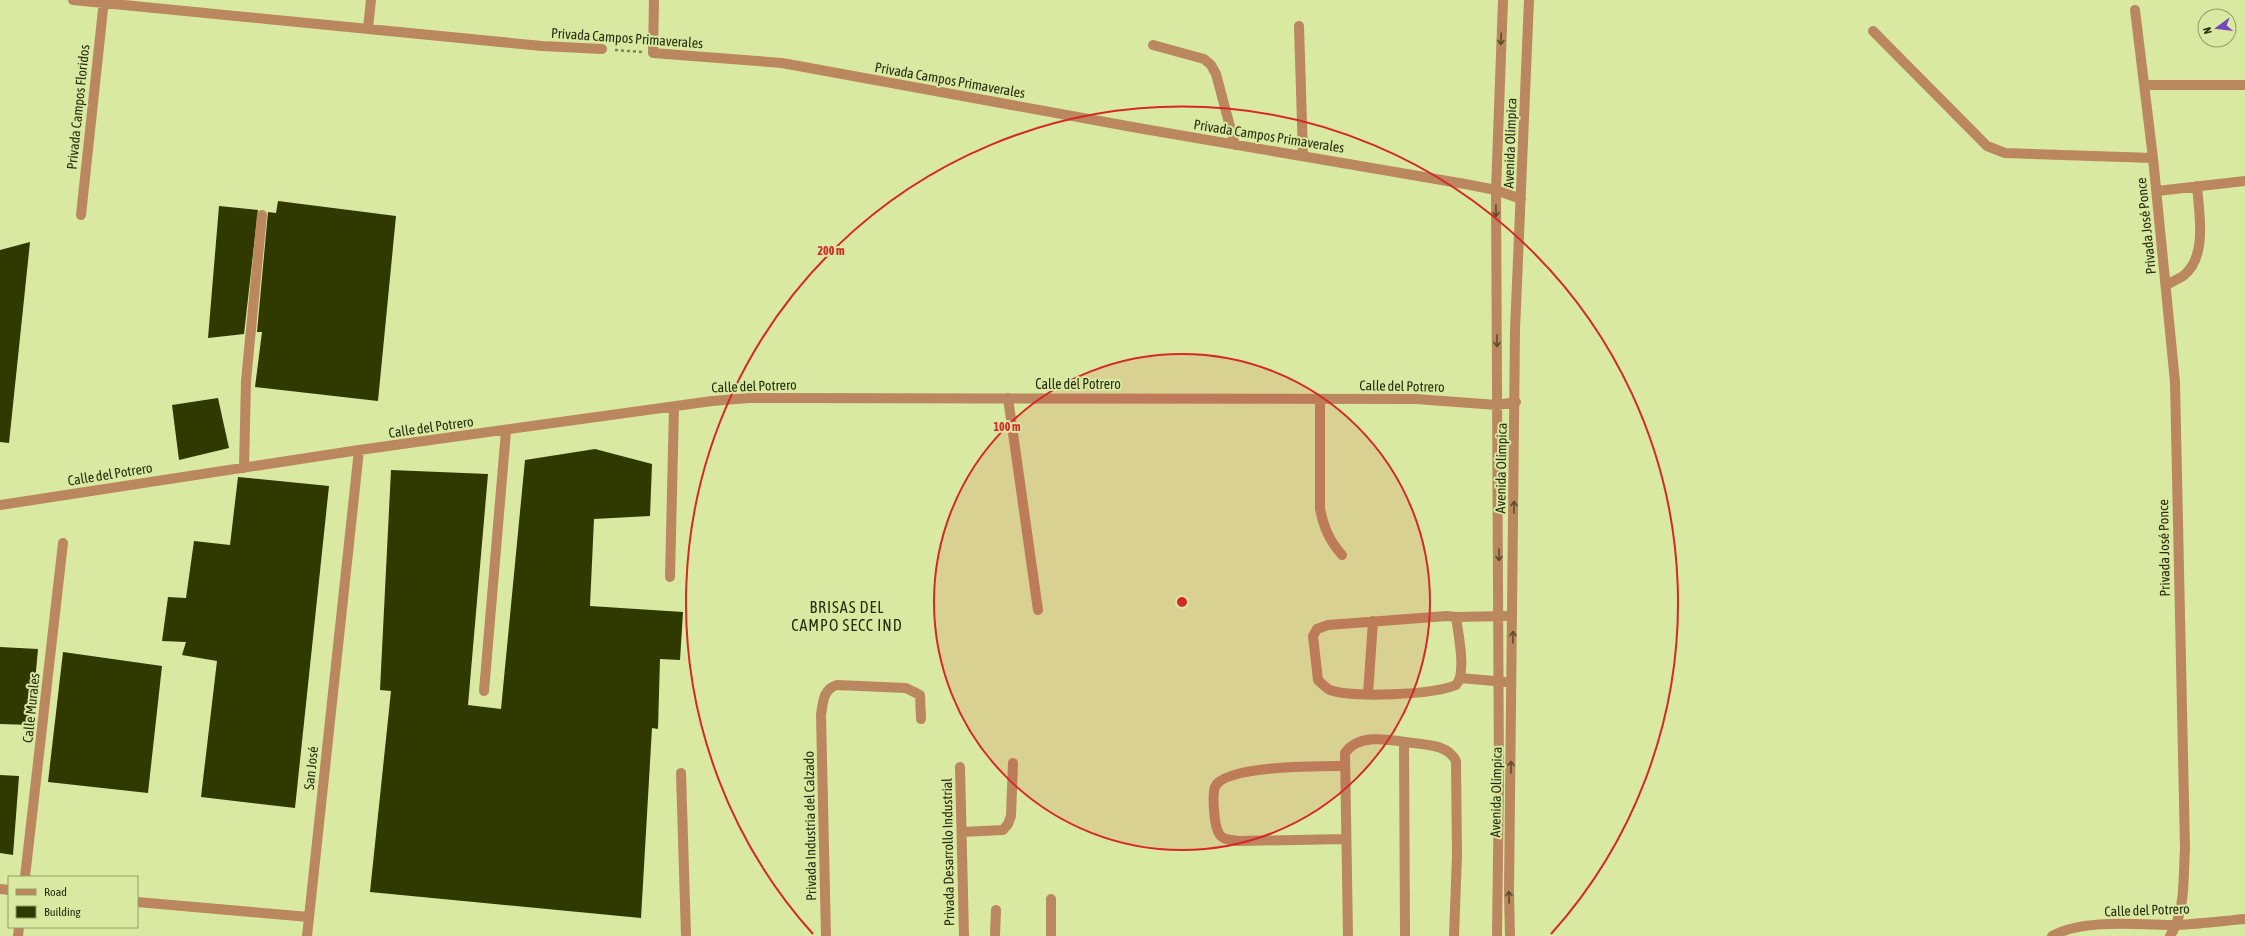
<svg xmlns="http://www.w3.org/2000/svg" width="2245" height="936" viewBox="0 0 2245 936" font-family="'Asap Condensed',sans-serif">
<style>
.building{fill:#303900}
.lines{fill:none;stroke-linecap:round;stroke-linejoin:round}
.path{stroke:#7d8856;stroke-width:2.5;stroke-dasharray:3 3;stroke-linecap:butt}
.minor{stroke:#ba875f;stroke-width:10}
.oneway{stroke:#5a4c2c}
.ring{fill:none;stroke:#d62828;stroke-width:2}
.labels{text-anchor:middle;stroke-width:4;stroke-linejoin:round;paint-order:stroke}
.street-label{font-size:14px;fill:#272d10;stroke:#d9e9a1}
.quarter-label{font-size:16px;letter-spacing:1px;fill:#272d10;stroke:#d9e9a1}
.centre{fill:#d62828;stroke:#d9e9a1;stroke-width:2}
.ring-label{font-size:12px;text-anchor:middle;font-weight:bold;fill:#d62828;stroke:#d9e9a1;stroke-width:4;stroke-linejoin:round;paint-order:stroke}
</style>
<rect width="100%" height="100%" fill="#d9e9a1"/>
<path class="building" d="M278,201L396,216L378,401L255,387L262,332H257L268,212L276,213Z
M219,206L258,210L244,334L208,338Z
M30,242L9,443L0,442V250Z
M218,398L229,448L179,460L172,405Z
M595,449L652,464L650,516L594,519L590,606L683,612L680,660L660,659L658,729L652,728L641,918L370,892L391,691L380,690L391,470L488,474L468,705L501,709L525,460Z
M238,477L329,486L295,808L201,797L217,661L182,655L186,642L162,641L168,597L186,598L194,541L230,545Z
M0,647L38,649L31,725L0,724Z
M63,652L162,666L148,793L48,782Z
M0,775L19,776L13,855L0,853Z"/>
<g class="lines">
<path class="path" d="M615,50L642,52"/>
<path class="minor" d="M73,0L542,46L602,49
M654,0L653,53L782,63L1138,128L1465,184L1496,190L1521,199
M2135,10L2153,158L2175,382L2185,849C2183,877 2186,912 2170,936
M1299,26L1303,156
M368,28L371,0
M1873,31L1987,146L2005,153L2153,158
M1153,45L1204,59L1211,65L1216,74L1235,145
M2144,85H2245
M2157,191L2245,181
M81,215L104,0
M2166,285C2172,282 2178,279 2183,276C2208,257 2199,213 2197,186
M1008,398L1038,610
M1320,399V509C1324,528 1329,540 1342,555
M244,468L246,381L262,215
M0,505L359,450L712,401L749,398L1416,399L1497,405L1516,402
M670,577L674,407
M1447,616L1456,617C1458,633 1467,673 1456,685C1432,695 1354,698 1330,690C1326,688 1321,683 1318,680L1313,636L1317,629L1328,625Z
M1456,617L1505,616
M1460,678L1506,682
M484,691L506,431
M1368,694L1373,621
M1404,742L1405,936
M1344,766C1322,766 1224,765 1215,787C1212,796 1214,810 1215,820C1218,838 1221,839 1238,841L1345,839
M960,767L964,936
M681,773L686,936
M962,832L1003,830L1008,824L1011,816L1013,763
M25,877L63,543
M0,889L9,890
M1051,899V936
M137,902L309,917
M18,936L19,927
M307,936L359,450
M826,936L821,715C823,702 823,689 837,685L906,688L920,695L921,719
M995,936L996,910
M1348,936L1345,753C1358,734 1387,739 1406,742C1423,745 1447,743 1456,761L1457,856L1454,936
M1497,936L1499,781L1496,190L1503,0
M1510,936L1509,892L1515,330L1529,0
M2052,936C2084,918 2142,925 2177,925C2200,924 2223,921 2245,919"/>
</g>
<defs><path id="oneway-shaft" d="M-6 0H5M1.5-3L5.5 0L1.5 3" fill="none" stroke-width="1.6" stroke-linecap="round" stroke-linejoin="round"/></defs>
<g class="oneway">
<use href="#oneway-shaft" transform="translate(1501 39) rotate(92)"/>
<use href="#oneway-shaft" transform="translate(1496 211) rotate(89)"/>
<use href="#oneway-shaft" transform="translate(1497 341) rotate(90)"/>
<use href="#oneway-shaft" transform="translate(1514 507) rotate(-89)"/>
<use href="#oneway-shaft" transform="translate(1499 555) rotate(90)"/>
<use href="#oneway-shaft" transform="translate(1513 637) rotate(-89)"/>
<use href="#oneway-shaft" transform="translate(1511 767) rotate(-89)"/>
<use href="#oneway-shaft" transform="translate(1509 897) rotate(-92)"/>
</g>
<circle cx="1182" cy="602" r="248" fill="#d62828" fill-opacity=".12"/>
<g class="ring">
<circle cx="1182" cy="602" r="248"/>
<path d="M813 934A496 496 0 1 1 1551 934"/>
</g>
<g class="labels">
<g class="street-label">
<text transform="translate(627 38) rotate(4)" y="5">Privada Campos Primaverales</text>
<text transform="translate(950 80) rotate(10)" y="5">Privada Campos Primaverales</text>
<text transform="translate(78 107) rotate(-84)" y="5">Privada Campos Floridos</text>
<text transform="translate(1269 136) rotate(9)" y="5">Privada Campos Primaverales</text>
<text transform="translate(1510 143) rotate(-88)" y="5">Avenida Olímpica</text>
<text transform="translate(2146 226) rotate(-96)" y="5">Privada José Ponce</text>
<text x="1078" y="389">Calle del Potrero</text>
<text transform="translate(754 386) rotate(-2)" y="5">Calle del Potrero</text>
<text transform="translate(1402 386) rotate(1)" y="5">Calle del Potrero</text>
<text transform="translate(431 427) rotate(-8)" y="5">Calle del Potrero</text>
<text transform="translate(1501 468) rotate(-89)" y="5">Avenida Olímpica</text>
<text transform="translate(110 474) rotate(-9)" y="5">Calle del Potrero</text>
<text transform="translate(2164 548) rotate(-91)" y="5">Privada José Ponce</text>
<text transform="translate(31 708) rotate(-84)" y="5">Calle Murales</text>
<text transform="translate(311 768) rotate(-84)" y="5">San José</text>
<text transform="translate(1496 792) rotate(-89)" y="5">Avenida Olímpica</text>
<text transform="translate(810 826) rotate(-91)" y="5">Privada Industria del Calzado</text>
<text transform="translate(948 852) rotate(-91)" y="5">Privada Desarrollo Industrial</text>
<text transform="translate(2147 910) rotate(-2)" y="5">Calle del Potrero</text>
</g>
<g class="quarter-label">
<text x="847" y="613">BRISAS DEL<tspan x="847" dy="18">CAMPO SECC IND</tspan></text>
</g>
</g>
<circle cx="1182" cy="602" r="6" class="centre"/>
<g class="ring-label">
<text x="831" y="255">200 m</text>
<text x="1007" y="431">100 m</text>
</g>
<rect x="8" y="876" width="130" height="52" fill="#d9e9a1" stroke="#929e67"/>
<rect x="16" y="889" width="20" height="6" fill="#ba875f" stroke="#929e67"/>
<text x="44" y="896" font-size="12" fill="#272d10">Road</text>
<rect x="16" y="906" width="20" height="12" fill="#303900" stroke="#929e67"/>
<text x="44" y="916" font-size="12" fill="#272d10">Building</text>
<g transform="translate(2217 28) rotate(255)"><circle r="19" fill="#d9e9a1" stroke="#929e67"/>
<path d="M0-3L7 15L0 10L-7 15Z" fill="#7747bf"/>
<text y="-6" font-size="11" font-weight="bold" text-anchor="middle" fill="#272d10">N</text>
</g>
</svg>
